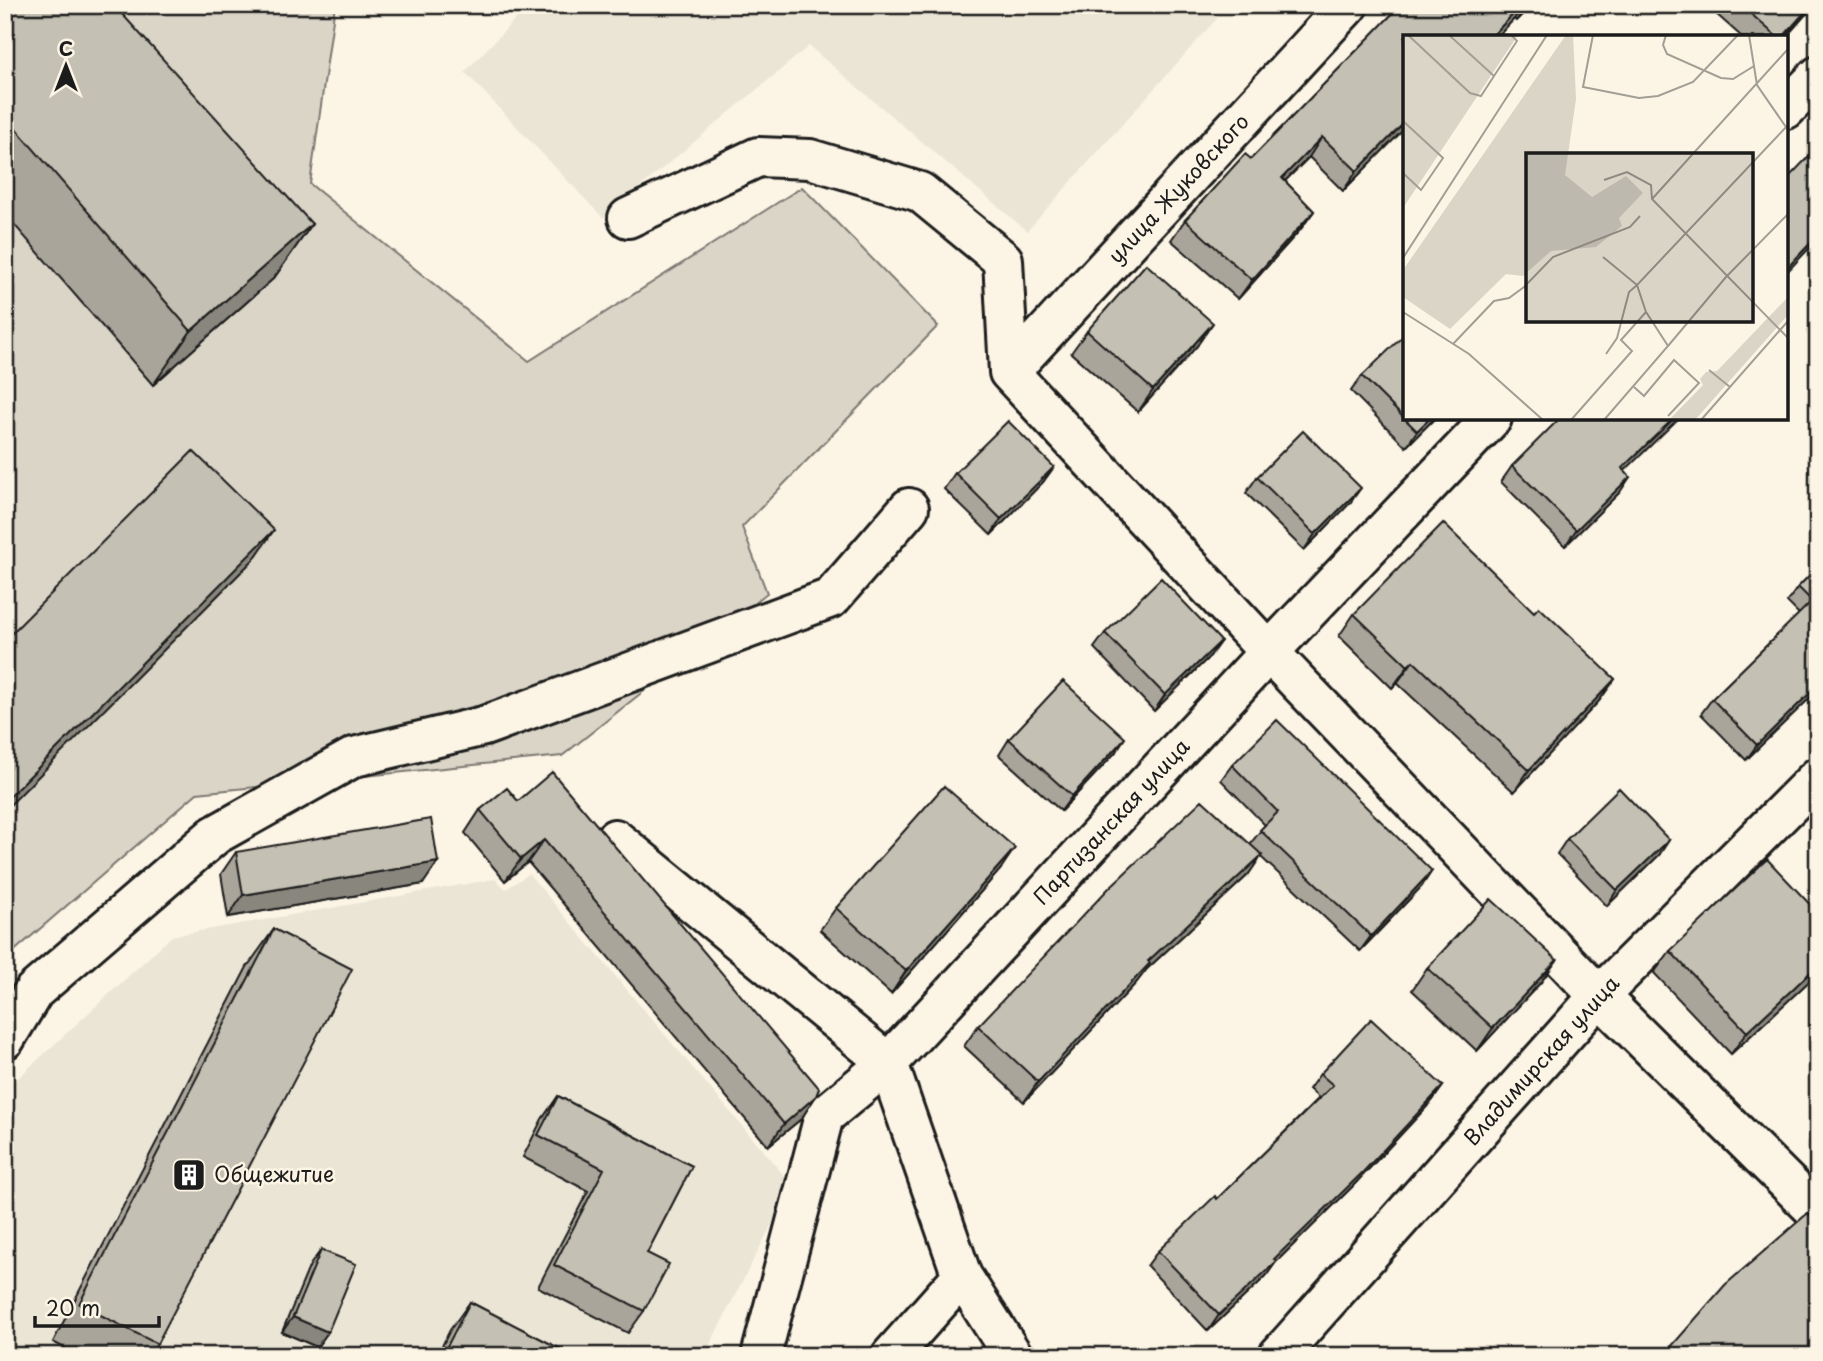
<svg xmlns="http://www.w3.org/2000/svg" width="1823" height="1361" viewBox="0 0 1823 1361" font-family="'Playpen Sans',sans-serif">
<style>
.built{fill:#ebe5d6}
.green{fill:#dbd5c8;stroke:#7c7872;stroke-width:2}
.lines{fill:none;stroke-linecap:round;stroke-linejoin:round}
.minor-casing{stroke:#1c1c1c;stroke-width:44}
.minor{stroke:#fcf5e5;stroke-width:38}
.wall{fill:#a9a59a;stroke:#1c1c1c;stroke-width:2}
.shaded-wall{fill:#89867d;stroke:#1c1c1c;stroke-width:2}
.building{fill:#c4c0b3;stroke:#1c1c1c;stroke-width:2}
.labels{text-anchor:middle;stroke-width:5;stroke-linejoin:round;paint-order:stroke}
.street-label{font-size:21px;fill:#1c1c1c;stroke:#fcf5e5}
.poi-label{font-size:21px;fill:#1c1c1c;stroke:#fcf5e5;text-anchor:start}
.inset-road{fill:none;stroke:#a29e95;stroke-width:2}
.view{fill:#1c1c1c;fill-opacity:0.15;stroke:#1c1c1c;stroke-width:3.5}
.inset-edge{fill:none;stroke:#1c1c1c;stroke-width:3.5}
</style>
<rect width="100%" height="100%" fill="#fcf5e5"/>
<filter id="ink" filterUnits="userSpaceOnUse"><feTurbulence type="fractalNoise" baseFrequency=".0143" numOctaves="2"/><feDisplacementMap in="SourceGraphic" scale="14" xChannelSelector="R" yChannelSelector="G"/><feConvolveMatrix kernelMatrix="1 2 1 2 8 2 1 2 1" color-interpolation-filters="sRGB"/></filter>
<g filter="url(#ink)">
<path class="built" d="M529,5H1229L1027,231L809,46L603,218L465,72Z
M529,874L792,1185L704,1356H5V1090L172,936L495,879L506,889Z"/>
<path class="green" d="M5,5H335L310,184L529,361L802,187L938,326L742,527L767,593L562,756L197,793L5,959Z"/>
<g class="lines">
<defs>
<path id="minor" d="M1786,109L1818,76
M628,218L758,157L810,159L920,192L1003,260L1009,372L1269,652L1599,996L1818,1213
M1009,372L1348,5
M615,839L888,1063L824,1116L761,1356
M5,1039L34,991L215,835L354,757L484,726L831,598L909,508
M962,1276L888,1063L1269,652L1492,418
M891,1356L962,1276L1013,1356
M1278,1356L1599,996L1818,777"/>
</defs>
<use href="#minor" class="minor-casing"/>
<use href="#minor" class="minor"/>
</g>
<path class="wall" d="M5,5L312,224L274,278L153,385L5,214Z
M1401,5H1531L1516,21L1514,19L1497,37H1405V128L1343,191L1309,157L1285,181L1314,211L1300,230L1238,299L1171,240L1185,220L1251,159Z
M1706,5H1814L1786,37H1742Z
M1087,331L1197,346L1138,412L1071,353Z
M1362,376L1405,418H1435L1406,447L1351,391Z
M1512,466L1625,471L1620,492L1565,546L1501,482Z
M1054,467L1043,482L991,535L944,489L955,473Z
M1257,477L1350,503L1304,550L1246,493Z
M1818,567V690L1746,760L1701,714L1712,699L1799,614L1787,602L1798,587Z
M1534,612L1615,679L1599,701L1514,792L1397,683L1392,688L1339,636L1354,614Z
M1105,633L1210,656L1154,711L1094,648Z
M1009,739L1115,753L1061,811L999,755Z
M1232,765L1422,886L1360,951L1260,856L1248,875L1147,969L1136,983L1024,1102L964,1046L978,1026L1250,844L1265,825L1221,780Z
M518,801L816,1096L801,1119L768,1146L528,862L505,881L465,833L480,810Z
M1567,839L1669,840L1659,855L1607,906L1557,854Z
M236,852L423,884L228,917L221,874Z
M1000,870L891,994L820,930L836,908Z
M274,929L157,1344L149,1356H79L53,1342L247,967Z
M1670,951L1818,973L1731,1054L1654,973Z
M1557,960L1541,982L1477,1051L1412,990L1427,968Z
M1320,1074L1443,1086L1432,1101L1352,1187L1276,1262L1266,1276L1208,1331L1147,1266L1158,1251L1217,1199L1319,1098L1309,1089Z
M558,1096L692,1166L647,1253L644,1311L628,1333L538,1287L588,1191L523,1157L542,1119Z
M321,1250L328,1332L317,1347L282,1332L310,1265Z
M470,1302L574,1356H437L450,1330Z"/>
<path class="shaded-wall" d="M1522,5H1524L1514,19L1497,37H1491Z
M1527,5H1531L1516,21Z
M1811,5H1814L1786,37H1783Z
M1405,122V128L1343,191L1357,171Z
M1322,137L1309,157L1268,198L1282,178Z
M1314,211L1300,230L1238,299L1252,280Z
M312,224L274,278L153,385L191,331Z
M1818,235V239L1786,273V269Z
M1213,323L1197,346L1138,412L1153,390Z
M1430,418H1435L1406,447L1417,431Z
M1674,418H1679L1611,484L1622,468Z
M1054,467L1043,482L991,535L1001,519Z
M1630,477L1620,492L1565,546L1576,530Z
M1361,488L1350,503L1304,550L1315,534Z
M274,530L254,559L5,810V801Z
M1221,641L1210,656L1154,711L1165,695Z
M1413,661L1397,683L1392,688L1408,666Z
M1615,679L1599,701L1514,792L1529,770Z
M1818,685V690L1746,760L1757,745Z
M1125,738L1115,753L1061,811L1072,796Z
M544,840L528,862L505,881L521,859Z
M1669,840L1659,855L1607,906L1617,890Z
M1015,848L1000,870L891,994L906,971Z
M1262,855L1248,875L1147,969L1136,983L1024,1102L1038,1082L1148,961Z
M438,862L423,884L228,917L243,895Z
M1432,871L1422,886L1360,951L1371,936Z
M1557,960L1541,982L1477,1051L1493,1028Z
M1818,965V973L1731,1054L1747,1032Z
M1443,1086L1432,1101L1352,1187L1276,1262L1266,1276L1208,1331L1219,1315Z
M816,1096L801,1119L768,1146L784,1124Z
M293,1317L328,1332L317,1347L282,1332Z"/>
<path class="building" d="M5,5H114L312,224L191,331L5,116Z
M1401,5H1522L1491,37H1405V122L1357,171L1322,137L1282,178L1314,211L1252,280L1185,220L1245,154L1251,159Z
M1741,5H1811L1783,37H1777Z
M1818,147V235L1786,269V180Z
M1146,264L1213,323L1153,390L1087,331Z
M1405,334V418H1430L1417,431L1362,376Z
M1560,418H1674L1622,468L1630,477L1576,530L1512,466Z
M1008,421L1054,467L1001,519L955,473Z
M1303,431L1361,488L1315,534L1257,477Z
M193,451L274,530L5,801V640Z
M1443,523L1534,612L1539,607L1615,679L1529,770L1413,661L1408,666L1354,614Z
M1818,567V685L1757,745L1712,699L1812,601L1798,587Z
M1161,578L1221,641L1165,695L1105,633Z
M1063,681L1125,738L1072,796L1009,739Z
M1277,720L1432,871L1371,936L1260,830L1278,812L1232,765Z
M552,772L819,1088L816,1096L784,1124L544,840L521,859L480,810L507,788L518,801Z
M944,786L1015,848L906,971L836,908Z
M1619,788L1669,840L1617,890L1567,839Z
M1202,800L1262,855L1148,961L1150,963L1038,1082L978,1026L1109,888Z
M431,819L438,862L243,895L236,852Z
M1767,859L1818,913V965L1747,1032L1670,951Z
M1491,899L1557,960L1493,1028L1427,968Z
M274,929L352,969L157,1344L79,1304Z
M1371,1019L1443,1086L1363,1172L1274,1259L1277,1261L1219,1315L1158,1251L1215,1196L1217,1199L1333,1085L1320,1074Z
M558,1096L692,1166L647,1253L669,1264L644,1311L554,1265L604,1169L538,1135Z
M1808,1213L1818,1224V1354L1816,1356H1663L1725,1285Z
M321,1250L356,1264L328,1332L293,1317Z
M470,1302L574,1356H442Z"/>
</g>
<defs>
<symbol id="building-square" viewBox="-11 -11 22 22"><rect x="-9" y="-9" width="18" height="18" rx="4" fill="#1c1c1c" stroke="#fcf5e5"/><path d="M-4-6H4V6H1V3H-1V6H-4ZM-2.5-4.3h1.7v1.8h-1.7ZM.8-4.3h1.7v1.8H.8ZM-2.5-1h1.7V.8h-1.7ZM.8-1h1.7V.8H.8Z" fill="#fff"/></symbol>
</defs>
<g fill-rule="evenodd">
<use href="#building-square" x="170" y="1156" width="38" height="38"/>
</g>
<g class="labels">
<g class="street-label">
<text transform="translate(1179 189) rotate(-47)" y="7">улица Жуковского</text>
<text transform="translate(1112 822) rotate(-47)" y="7">Партизанская улица</text>
<text transform="translate(1542 1061) rotate(-48)" y="7">Владимирская улица</text>
</g>
<g class="poi-label">
<text x="214" y="1182">Общежитие</text>
</g>
</g>
<g transform="translate(1403 35)">
<rect width="385" height="385" fill="#fcf5e5"/>
<path d="M0,0H115L0,173ZM163,0H170L173,64L162,140L189,162L223,141L240,158L216,183L219,191L193,212L148,216L120,241L103,239L47,294L0,262V235ZM385,262V280L292,385H266L300,350L297,344L303,337L314,336Z" fill="#dbd5c8"/>
<path class="inset-road" d="M5,0L67,58L78,61L91,41M46,0L91,41L114,6L108,0M190,0L180,52L236,63L255,61L290,47L335,0M263,0L260,10L264,19L318,43L330,44L351,31M346,0L354,50L385,95M0,86L40,123L18,155L0,138M201,145L224,137L248,150L249,164L385,303M249,164L385,14M200,222L234,250L226,257L214,303L203,319M0,223L144,0M0,277L66,319L140,385M243,277L234,250L385,90M50,309L91,266L106,263L121,252L150,222L227,192L237,181M265,311L323,242L385,179M306,335L327,352M231,352L241,361L271,325L296,348L265,381M168,385L229,316L218,305L243,277L265,311L201,385M298,385L385,286"/>
<path class="view" d="M123,118H350V287H123Z"/>
<rect width="385" height="385" class="inset-edge"/>
</g>
<rect width="1823" height="1361" fill="none" stroke="#fcf5e5" stroke-width="28"/>
<rect x="14" y="14" width="1795" height="1333" fill="none" stroke="#1c1c1c" stroke-width="2.5" filter="url(#ink)"/>
<g transform="translate(66 66)" stroke="#fcf5e5" stroke-width="5" paint-order="stroke">
<path d="M0-5L12 26L0 18L-12 26Z" fill="#1c1c1c"/>
<text y="-10" font-size="19" font-weight="bold" text-anchor="middle" fill="#1c1c1c">С</text>
</g>
<path d="M35 1316v10h124v-10" fill="none" stroke="#1c1c1c" stroke-width="3.5"/>
<text x="46" y="1316" font-size="21" fill="#1c1c1c" stroke="#fcf5e5" stroke-width="5" paint-order="stroke">20 m</text>
</svg>
